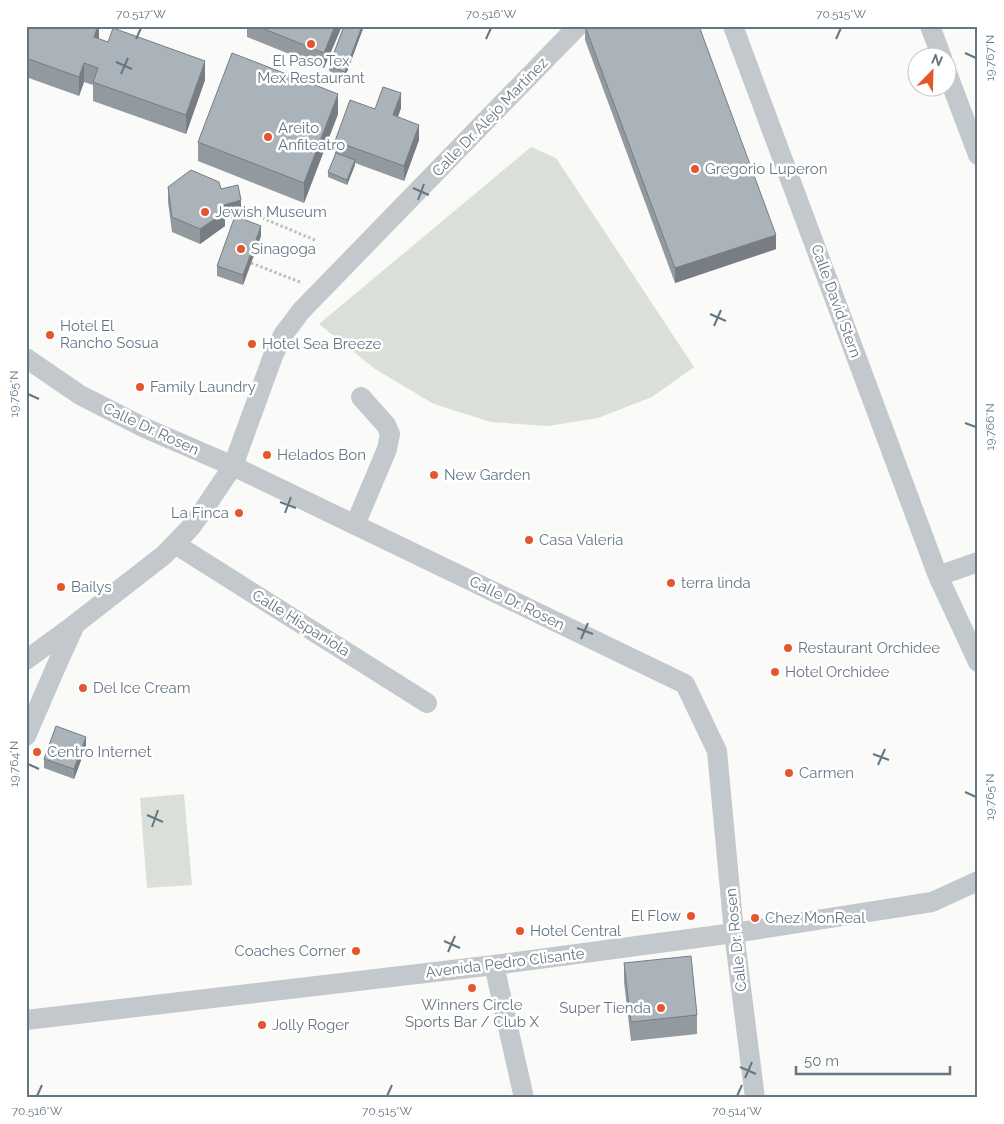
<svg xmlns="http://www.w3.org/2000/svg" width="1004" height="1124" viewBox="0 0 1004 1124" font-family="Raleway,sans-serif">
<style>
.green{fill:#dadfd7}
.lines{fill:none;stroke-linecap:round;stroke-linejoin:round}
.path{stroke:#bbbfc2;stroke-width:3;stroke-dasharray:2.5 2.5;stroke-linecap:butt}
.minor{stroke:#c3c8cc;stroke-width:20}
.wall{fill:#929a9f}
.shaded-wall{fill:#777d82}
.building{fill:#aab3b9;stroke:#777d82}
.ticks{fill:none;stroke:#657683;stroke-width:2}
.poi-dot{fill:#e4572e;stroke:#fff;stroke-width:2}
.labels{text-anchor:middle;stroke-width:5;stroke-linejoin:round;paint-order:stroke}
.poi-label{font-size:15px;fill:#657683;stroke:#fff;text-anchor:start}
.street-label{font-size:15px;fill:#657683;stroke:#fff}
.neatline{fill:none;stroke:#657683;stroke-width:2}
.ticks-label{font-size:12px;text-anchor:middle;fill:#657683}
</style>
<rect width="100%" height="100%" fill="#fafaf8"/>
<path class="green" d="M531,147L556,158L694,367L652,397L598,418L548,426L491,422L434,404L375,369L319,324Z
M184,794L192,885L147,888L140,798Z"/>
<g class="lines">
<path class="path" d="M239,208L317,241
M251,263L300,282"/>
<path class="minor" d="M733,26L938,576L978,662
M930,26L942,58
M946,70L978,155
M26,358L80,395L145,428L233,466L685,684L717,751L734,933L755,1098
M355,525L387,449L390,434L386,425L361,397
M175,544L427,703
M938,576L978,562
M26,660L74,625L164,555L191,527L204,509L233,466L273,356L283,335L301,311L578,26
M26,736L55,669L74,627
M494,965L524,1098
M26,1020L494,965L734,933L932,902L978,881"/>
</g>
<path class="wall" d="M26,26H99V39L205,80L186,134L93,101V85L84,82L79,96L26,77Z
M247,26H342L324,68L247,37Z
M344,26H364L345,77L329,71V66Z
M585,26L776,249L675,283L585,40Z
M401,108L398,117L419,140L404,181L355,163V165L347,185L328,177V172L335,155V141L375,109Z
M338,114L304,203L198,161V142Z
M168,187L221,189L241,215L236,216L261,236L243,285L217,276V266L235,217L225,219V226L200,244L172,232L168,202Z
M86,747L74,779L44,768V759Z
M624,963L697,1015V1034L631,1041L624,982Z"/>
<path class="shaded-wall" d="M98,26H99V42L94,37Z
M335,26H342L324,68V53Z
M362,26H364L345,77V72Z
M205,61V80L186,134V115Z
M84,63V82L79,96V77Z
M401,93V108L393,130V115Z
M338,94V114L304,203V183Z
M419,125V140L404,181V166Z
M355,160V165L347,185V180Z
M241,200V215L225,219V226L200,244V229L224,205Z
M261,226V236L243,285V275Z
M776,235V249L675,283V268Z
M86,737V747L74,779V769Z"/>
<path class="building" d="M26,26H98L94,37L108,42L113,28L205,61L186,115L93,82L98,68L84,63L79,77L26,58Z
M257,26H335L324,53Z
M344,26H362L345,72L329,66Z
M585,26H699L776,235L675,268Z
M232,53L338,94L304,183L198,142Z
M383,87L401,93L393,115L419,125L404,166L335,141L350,100L375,109Z
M336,153L355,160L347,180L328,172Z
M191,170L219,182L221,189L238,185L241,200L224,205L225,212L200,229L172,217L168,187Z
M235,216L261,226L243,275L217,266Z
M56,726L86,737L74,769L44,759Z
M691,956L697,1015L631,1022L624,963Z"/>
<path class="ticks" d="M136,39L141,28M486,39L491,28M836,39L841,28M965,53L976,58M116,62L132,69M121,74L128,58M413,188L429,195M418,200L424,184M710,314L726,321M714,326L721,310M28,394L39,399M965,423L976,427M280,502L296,508M285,513L291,497M577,628L593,634M581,639L588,623M873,754L889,760M28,764L39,769M878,765L885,749M965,792L976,797M147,815L163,822M152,827L158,810M444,941L460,948M448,952L455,936M740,1067L756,1074M745,1078L752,1062M37,1096L42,1085M387,1096L392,1085M737,1096L742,1085"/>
<g class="poi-dot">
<circle cx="311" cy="44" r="5"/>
<circle cx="268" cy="137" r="5"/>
<circle cx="695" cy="169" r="5"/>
<circle cx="205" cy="212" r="5"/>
<circle cx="241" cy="249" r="5"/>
<circle cx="50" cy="335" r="5"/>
<circle cx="252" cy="344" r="5"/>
<circle cx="140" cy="387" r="5"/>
<circle cx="267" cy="455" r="5"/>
<circle cx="434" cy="475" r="5"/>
<circle cx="239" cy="513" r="5"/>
<circle cx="529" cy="540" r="5"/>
<circle cx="671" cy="583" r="5"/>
<circle cx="61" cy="587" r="5"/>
<circle cx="788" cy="648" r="5"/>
<circle cx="775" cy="672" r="5"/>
<circle cx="83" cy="688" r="5"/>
<circle cx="37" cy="752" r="5"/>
<circle cx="789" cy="773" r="5"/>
<circle cx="691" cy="916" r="5"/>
<circle cx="755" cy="918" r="5"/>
<circle cx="520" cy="931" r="5"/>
<circle cx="356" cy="951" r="5"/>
<circle cx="472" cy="988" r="5"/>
<circle cx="661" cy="1008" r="5"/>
<circle cx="262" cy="1025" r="5"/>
</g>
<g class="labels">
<g class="poi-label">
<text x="311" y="66" text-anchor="middle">El Paso Tex<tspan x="311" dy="17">Mex Restaurant</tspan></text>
<text x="278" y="133">Areito<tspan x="278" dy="17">Anfiteatro</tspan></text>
<text x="705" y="174">Gregorio Luperon</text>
<text x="215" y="217">Jewish Museum</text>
<text x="251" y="254">Sinagoga</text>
<text x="60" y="331">Hotel El<tspan x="60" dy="17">Rancho Sosua</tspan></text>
<text x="262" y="349">Hotel Sea Breeze</text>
<text x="150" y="392">Family Laundry</text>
<text x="277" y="460">Helados Bon</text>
<text x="444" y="480">New Garden</text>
<text x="229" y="518" text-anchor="end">La Finca</text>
<text x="539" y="545">Casa Valeria</text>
<text x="681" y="588">terra linda</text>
<text x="71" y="592">Bailys</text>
<text x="798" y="653">Restaurant Orchidee</text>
<text x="785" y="677">Hotel Orchidee</text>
<text x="93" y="693">Del Ice Cream</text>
<text x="47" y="757">Centro Internet</text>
<text x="799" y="778">Carmen</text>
<text x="681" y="921" text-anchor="end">El Flow</text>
<text x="765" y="923">Chez MonReal</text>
<text x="530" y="936">Hotel Central</text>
<text x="346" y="956" text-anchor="end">Coaches Corner</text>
<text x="472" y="1010" text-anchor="middle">Winners Circle<tspan x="472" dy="17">Sports Bar / Club X</tspan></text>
<text x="651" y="1013" text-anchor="end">Super Tienda</text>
<text x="272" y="1030">Jolly Roger</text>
</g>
<g class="street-label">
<text transform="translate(490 117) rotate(-46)" y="5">Calle Dr. Alejo Martínez</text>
<text transform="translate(836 301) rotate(70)" y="5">Calle David Stern</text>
<text transform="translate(151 429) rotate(25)" y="5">Calle Dr. Rosen</text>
<text transform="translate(517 603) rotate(26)" y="5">Calle Dr. Rosen</text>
<text transform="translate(301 623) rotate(32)" y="5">Calle Hispaniola</text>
<text transform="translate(736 940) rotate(-96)" y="5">Calle Dr. Rosen</text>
<text transform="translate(505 963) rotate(-7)" y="5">Avenida Pedro Clisante</text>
</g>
</g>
<rect width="1004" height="1124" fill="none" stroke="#ffffff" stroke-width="55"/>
<g transform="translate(932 72) rotate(23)"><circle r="24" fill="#ffffff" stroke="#c1c8cd"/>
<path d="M0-4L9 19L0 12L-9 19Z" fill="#e4572e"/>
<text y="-8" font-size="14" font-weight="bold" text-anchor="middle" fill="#657683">N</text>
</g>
<path d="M796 1066v8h154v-8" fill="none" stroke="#657683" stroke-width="2.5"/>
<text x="804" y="1066" font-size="15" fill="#657683" stroke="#ffffff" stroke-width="4" paint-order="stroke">50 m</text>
<rect x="28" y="28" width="948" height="1068" class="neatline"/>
<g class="ticks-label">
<text x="141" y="18">70.517°W</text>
<text x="491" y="18">70.516°W</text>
<text x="841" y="18">70.515°W</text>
<text transform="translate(990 58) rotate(-90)" y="4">19.767°N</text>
<text transform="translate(14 394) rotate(-90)" y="4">19.765°N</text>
<text transform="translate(990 427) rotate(-90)" y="4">19.766°N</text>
<text transform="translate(14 764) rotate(-90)" y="4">19.764°N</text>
<text transform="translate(990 797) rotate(-90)" y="4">19.765°N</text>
<text x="37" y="1115">70.516°W</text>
<text x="387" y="1115">70.515°W</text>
<text x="737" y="1115">70.514°W</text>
</g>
</svg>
